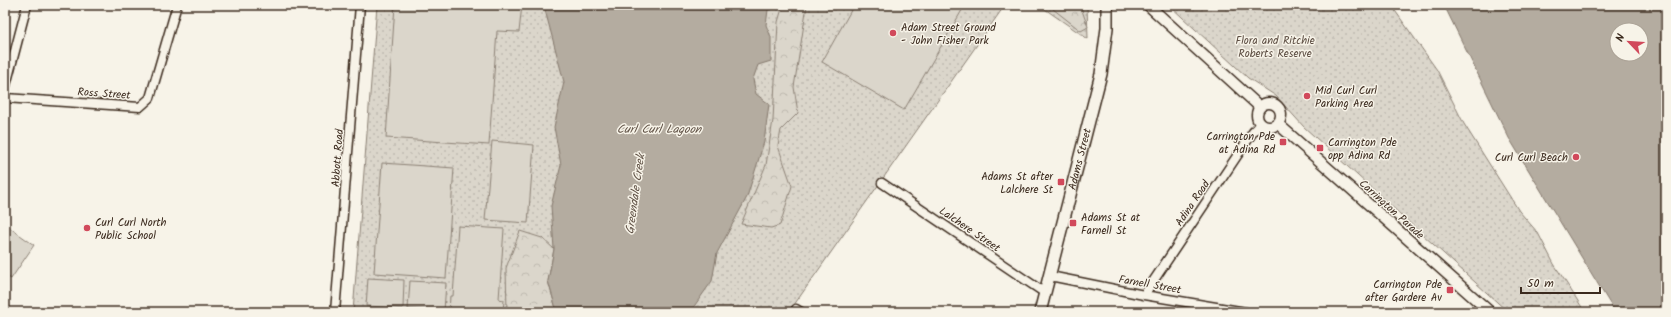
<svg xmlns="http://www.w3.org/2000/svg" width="1671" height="317" viewBox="0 0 1671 317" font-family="Kalam,sans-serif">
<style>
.grass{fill:url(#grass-dots);stroke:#8b8074}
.forest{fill:url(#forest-crowns);stroke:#8b8074}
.pitch{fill:#dbd6cb;stroke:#8b8074}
.water{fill:#b4aca0;stroke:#84786c;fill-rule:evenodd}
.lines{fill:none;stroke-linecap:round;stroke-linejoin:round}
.minor-casing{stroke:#3b2a1e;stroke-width:11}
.tertiary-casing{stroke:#3b2a1e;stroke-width:13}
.secondary-casing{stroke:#3b2a1e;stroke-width:14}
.minor{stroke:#f7f3e8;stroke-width:8}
.tertiary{stroke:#f7f3e8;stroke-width:10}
.secondary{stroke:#f7f3e8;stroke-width:11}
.poi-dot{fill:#d1495b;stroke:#f7f3e8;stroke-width:1.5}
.labels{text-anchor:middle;stroke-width:3;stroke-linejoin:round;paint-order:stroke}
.poi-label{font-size:11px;fill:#3b2a1e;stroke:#f7f3e8;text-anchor:start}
.park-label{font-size:11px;fill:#5b4c41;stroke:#f7f3e8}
.street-label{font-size:11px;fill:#3b2a1e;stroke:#f7f3e8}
.water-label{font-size:12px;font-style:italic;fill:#5f5145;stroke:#f7f3e8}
</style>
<defs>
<pattern id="grass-dots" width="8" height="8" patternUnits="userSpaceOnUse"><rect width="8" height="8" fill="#dbd6cb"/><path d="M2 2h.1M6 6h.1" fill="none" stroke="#bdb8ae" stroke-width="1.8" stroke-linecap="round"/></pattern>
<pattern id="forest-crowns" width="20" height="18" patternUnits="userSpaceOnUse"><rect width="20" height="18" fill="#dbd6cb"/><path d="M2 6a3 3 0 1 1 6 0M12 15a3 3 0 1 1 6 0" fill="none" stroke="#bdb8ae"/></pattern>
</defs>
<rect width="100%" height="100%" fill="#f7f3e8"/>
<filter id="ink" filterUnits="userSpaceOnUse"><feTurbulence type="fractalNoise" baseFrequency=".025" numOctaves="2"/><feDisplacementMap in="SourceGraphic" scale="8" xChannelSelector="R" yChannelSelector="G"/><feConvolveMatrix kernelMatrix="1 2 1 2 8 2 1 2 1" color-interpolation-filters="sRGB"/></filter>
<g filter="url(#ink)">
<path class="grass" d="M377,5H1005L789,312H353Z
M1039,5H1087L1088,39Z
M1169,5H1391L1437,70L1464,124L1519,211L1538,233L1554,264L1585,312H1508L1304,127L1276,96L1248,78Z"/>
<path class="forest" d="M783,5H807L794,87L798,113L781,130L778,146L792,186L780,225L771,228L741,224L766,165L773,120L778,22Z
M1048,5H1080L1088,27L1081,31Z
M520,231L542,238L554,249L548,281L557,312H507L506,268Z"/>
<path class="pitch" d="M395,5H522L519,32L497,31L489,145L386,138Z
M854,5H965L904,110L822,62Z
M492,141L534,145L528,223L485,220Z
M382,163L454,168L446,278L374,273Z
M6,225L34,245L11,279L5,275Z
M458,226L504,229L499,299L504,300L503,312H449L450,296H453Z
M368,278L404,280L403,308L366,306Z
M410,281L446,283L444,311L408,309Z"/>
<path class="water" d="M548,5H777L768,10L766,25L771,37V61L758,65L753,79L756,94L769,104L764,142L747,197L717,253L712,281L690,312H557L548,281L554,249L551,206L561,165L554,127L564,82L545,10Z
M1444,5H1666V312H1615L1509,138ZM1617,30H1641V54H1617Z"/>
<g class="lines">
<defs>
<path id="minor" d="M5,89L27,5
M5,98L140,107L150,98L177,5
M882,183L1045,293
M1050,276L1144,295L1246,312
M1144,295L1253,132L1261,124
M796,309L801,312
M335,312L360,5"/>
<path id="tertiary" d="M1148,5L1260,107
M1257 115a12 12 0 1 1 24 0a12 12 0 1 1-24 0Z
M1278,124L1490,312"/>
<g id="secondary">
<path id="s1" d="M1040,312L1101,74L1107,28V5"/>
</g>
</defs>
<use href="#minor" class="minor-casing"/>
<use href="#tertiary" class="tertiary-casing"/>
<use href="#secondary" class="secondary-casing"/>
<use href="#minor" class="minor"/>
<use href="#tertiary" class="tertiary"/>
<use href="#secondary" class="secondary"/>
</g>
</g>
<g class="poi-dot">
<circle cx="893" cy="33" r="4"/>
<circle cx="1307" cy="96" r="4"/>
<rect x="1279" y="138" width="8" height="8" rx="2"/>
<rect x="1316" y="144" width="8" height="8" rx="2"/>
<circle cx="1576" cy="157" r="4"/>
<rect x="1057" y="178" width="8" height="8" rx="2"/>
<rect x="1069" y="219" width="8" height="8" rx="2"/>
<circle cx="87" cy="228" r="4"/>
<rect x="1446" y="286" width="8" height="8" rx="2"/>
</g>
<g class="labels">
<g class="poi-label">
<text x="901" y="31">Adam Street Ground<tspan x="901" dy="13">- John Fisher Park</tspan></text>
<text x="1315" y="94">Mid Curl Curl<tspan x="1315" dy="13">Parking Area</tspan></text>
<text x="1275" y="140" text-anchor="end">Carrington Pde<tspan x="1275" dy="13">at Adina Rd</tspan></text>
<text x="1328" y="146">Carrington Pde<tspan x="1328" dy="13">opp Adina Rd</tspan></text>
<text x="1568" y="161" text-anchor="end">Curl Curl Beach</text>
<text x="1053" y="180" text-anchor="end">Adams St after<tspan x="1053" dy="13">Lalchere St</tspan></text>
<text x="1081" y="221">Adams St at<tspan x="1081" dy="13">Farnell St</tspan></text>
<text x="95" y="226">Curl Curl North<tspan x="95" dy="13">Public School</tspan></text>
<text x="1442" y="288" text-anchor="end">Carrington Pde<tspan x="1442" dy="13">after Gardere Av</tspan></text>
</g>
<g class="park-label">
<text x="1275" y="44">Flora and Ritchie<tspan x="1275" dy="13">Roberts Reserve</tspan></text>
</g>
<g class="street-label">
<text transform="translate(104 93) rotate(4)" y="4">Ross Street</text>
<text transform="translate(337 158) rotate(-86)" y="4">Abbott Road</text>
<text dy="4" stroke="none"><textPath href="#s1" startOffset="158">Adams Street</textPath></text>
<text transform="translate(1192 203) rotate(-56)" y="4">Adina Road</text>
<text transform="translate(1392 209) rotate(42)" y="4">Carrington Parade</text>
<text transform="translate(970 229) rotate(34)" y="4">Lalchere Street</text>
<text transform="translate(1150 284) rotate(10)" y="4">Farnell Street</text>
</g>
<g class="water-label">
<text x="659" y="133">Curl Curl Lagoon</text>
<text transform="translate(635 194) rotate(-82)" y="4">Greendale Creek</text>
</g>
</g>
<rect width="1671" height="317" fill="none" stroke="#f7f3e8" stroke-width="20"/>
<rect x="10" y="10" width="1651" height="297" fill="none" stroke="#3b2a1e" stroke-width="1.5" filter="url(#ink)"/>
<g transform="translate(1629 42) rotate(295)"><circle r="19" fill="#f7f3e8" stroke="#aca397"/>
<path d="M0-3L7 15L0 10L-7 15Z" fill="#d1495b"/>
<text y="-6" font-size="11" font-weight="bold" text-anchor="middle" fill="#3b2a1e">N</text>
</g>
<path d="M1521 287v6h79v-6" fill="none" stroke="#3b2a1e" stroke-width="2"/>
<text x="1527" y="287" font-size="12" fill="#3b2a1e" stroke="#f7f3e8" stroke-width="3" paint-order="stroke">50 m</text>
</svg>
